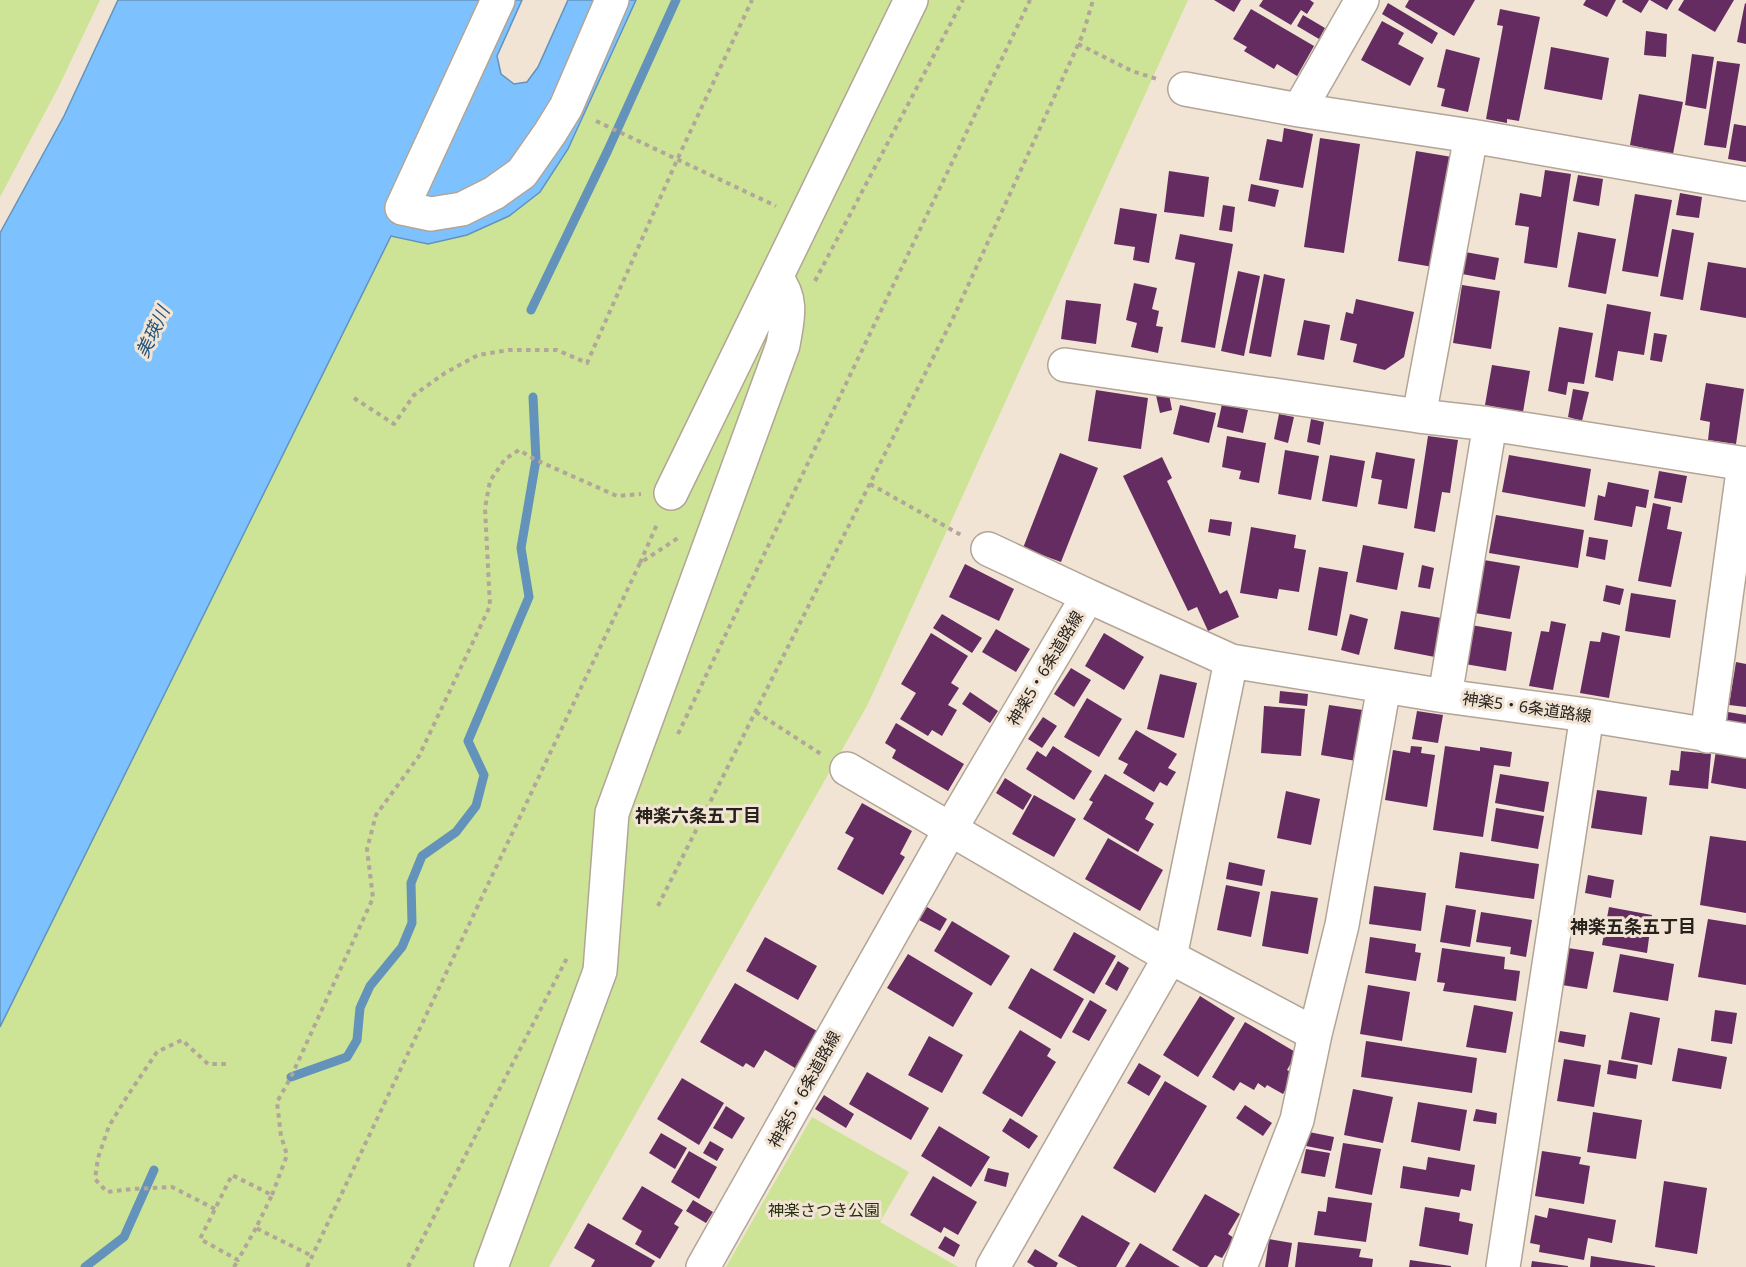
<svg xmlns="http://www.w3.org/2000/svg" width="1746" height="1267" viewBox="0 0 1746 1267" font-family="'Noto Sans','Noto Sans JP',sans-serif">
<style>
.green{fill:#cde395}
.water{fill:#7dc2fe;stroke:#6392ba;stroke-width:1.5}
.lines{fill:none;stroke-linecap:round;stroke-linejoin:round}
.stream{stroke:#6392ba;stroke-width:9}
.building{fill:#652c61}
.minor-casing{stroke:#b3a596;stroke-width:36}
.path{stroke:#b1a699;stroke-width:4;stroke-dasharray:4.5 4.5;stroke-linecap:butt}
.minor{stroke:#fff;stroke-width:33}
.labels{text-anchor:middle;stroke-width:6;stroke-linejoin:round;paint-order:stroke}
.street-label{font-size:16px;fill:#27221c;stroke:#f2e4d4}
.park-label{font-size:16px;fill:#262f0b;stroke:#f2e4d4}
.water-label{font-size:18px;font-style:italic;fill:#205279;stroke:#f2e4d4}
.neighbourhood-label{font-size:18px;font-weight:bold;fill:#27221c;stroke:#f2e4d4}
</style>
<rect width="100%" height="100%" fill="#f2e4d4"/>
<path class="green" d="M0,0H100L58,88L0,197Z
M636,0H1188L868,704L549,1267H0V1027L391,236L428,244L540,192L568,149Z
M812,1117L909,1172L880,1222L958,1267H726Z"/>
<path class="water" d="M118,0H522L497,56L501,74L514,84L527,82L538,67L568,0H636L568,149L540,192L509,216L467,235L428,244L391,236L0,1027V233L64,116Z"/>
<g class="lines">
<path class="stream" d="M531,310L608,150L676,0
M291,1077L347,1057L357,1040L360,1008L370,986L402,947L412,923L411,883L422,856L456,832L476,806L484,775L468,741L529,597L521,548L536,460L533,397
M85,1267L124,1237L154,1170"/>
</g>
<path class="building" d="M1214,0H1241L1234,12Z
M1263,0H1310L1314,3L1307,14L1301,10L1291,25L1259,6Z
M1409,0H1475L1454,36L1405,7Z
M1586,0H1616L1607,17L1583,5Z
M1623,0H1649L1641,13L1622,2Z
M1650,0H1673L1667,10Z
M1684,0H1734L1715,32L1678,10Z
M1388,3L1438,33L1432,44L1382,14Z
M1745,3L1746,4V44L1737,42Z
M1251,9L1314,46L1297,76L1277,64L1274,69L1244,51L1247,47L1233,39Z
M1500,9L1540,17L1519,121L1507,119V123L1486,119L1503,26L1497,25Z
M1303,15L1325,28L1319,39L1297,26Z
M1382,21L1404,33L1398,44L1424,58L1410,86L1361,60Z
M1646,31L1667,34L1666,57L1644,55Z
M1551,47L1609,58L1602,100L1544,89Z
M1446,49L1480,58L1468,112L1441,106L1445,89L1437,87Z
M1692,54L1714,57L1706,109L1685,105Z
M1717,61L1740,64L1726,148L1704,145Z
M1639,94L1683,102L1673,154L1630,145Z
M1734,124L1746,126V162L1728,159Z
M1284,128L1313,134L1303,188L1259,180L1267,139L1282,142Z
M1320,138L1360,144L1344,253L1304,247Z
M1416,151L1452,157L1433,267L1398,261Z
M1545,170L1571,174L1557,268L1524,263L1529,227L1515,225L1520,193L1541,197Z
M1169,171L1209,177L1204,217L1164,212Z
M1578,175L1603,179L1599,206L1573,201Z
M1251,184L1279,190L1275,207L1248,201Z
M1680,193L1702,197L1699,218L1676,215Z
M1635,194L1672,200L1658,277L1622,271Z
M1223,205L1235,207L1232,232L1219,230Z
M1120,208L1157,214L1149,263L1133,260L1135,247L1114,244Z
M1672,229L1694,233L1683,300L1660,296Z
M1578,232L1616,239L1606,294L1568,287Z
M1180,234L1233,244L1215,348L1181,342L1195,263L1175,259Z
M1465,252L1499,258L1495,280L1462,274Z
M1708,262L1746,268V318L1700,310Z
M1238,271L1260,276L1244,356L1221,351Z
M1264,274L1285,279L1271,357L1249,353Z
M1134,283L1157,288L1152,309L1159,311L1156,326L1163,327L1158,353L1131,347L1137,323L1126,320Z
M1462,285L1500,291L1491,349L1453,343Z
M1356,299L1414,312L1404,357L1385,370L1353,362L1357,344L1340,340L1346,312L1353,314Z
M1066,300L1101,304L1096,344L1061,339Z
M1607,304L1651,312L1644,355L1618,351L1613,381L1595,377Z
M1304,320L1330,325L1324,360L1297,355Z
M1559,327L1593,333L1584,384L1568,382L1566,395L1548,391Z
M1654,333L1667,335L1662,362L1650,360Z
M1492,365L1530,371L1523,412L1485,405Z
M1706,383L1744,389L1736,444L1708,440L1710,422L1700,420Z
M1168,389L1172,410L1160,413L1155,391Z
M1573,389L1589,392L1582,421L1568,417Z
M1096,390L1148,398L1141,449L1088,441Z
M1222,404L1248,410L1243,433L1217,427Z
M1180,405L1216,413L1209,443L1173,434Z
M1279,414L1294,417L1288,443L1274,439Z
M1311,419L1324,422L1320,445L1307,442Z
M1227,436L1266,443L1259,483L1239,479L1241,471L1222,467Z
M1428,436L1458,440L1450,493L1442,492L1435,532L1414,528Z
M1285,450L1319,456L1311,500L1278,494Z
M1376,452L1415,459L1407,509L1378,504L1382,480L1371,478Z
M1060,453L1098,468L1061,562L1023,548Z
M1330,455L1365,461L1357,507L1322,501Z
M1509,455L1591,469L1585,507L1502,492Z
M1162,457L1172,478L1167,481L1220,594L1227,590L1239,617L1208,631L1197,607L1188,611L1123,476Z
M1659,471L1687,476L1682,503L1654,498Z
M1608,482L1649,490L1646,508L1636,506L1632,527L1594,520L1598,495L1605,497Z
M1653,503L1671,507L1667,529L1682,532L1671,587L1638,581Z
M1496,515L1584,530L1578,568L1489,553Z
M1210,519L1232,522L1230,536L1208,532Z
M1251,527L1296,535L1294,548L1306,550L1299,592L1279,589L1277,599L1240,593Z
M1589,537L1608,540L1605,560L1586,556Z
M1363,545L1404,553L1397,590L1356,582Z
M1484,560L1520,566L1510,619L1475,613Z
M965,564L1014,589L999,621L949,597Z
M1422,565L1434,568L1430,589L1418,587Z
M1319,567L1348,572L1337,636L1308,630Z
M1606,585L1624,589L1620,605L1603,601Z
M1631,593L1676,600L1670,638L1625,631Z
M1401,611L1447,619L1440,658L1394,649Z
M942,614L982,638L972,653L933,628Z
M1350,614L1368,619L1359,655L1341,650Z
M1551,621L1566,624L1553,690L1529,686L1541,631L1549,632Z
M1471,625L1512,632L1506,671L1465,664Z
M996,629L1030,649L1016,672L982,652Z
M1602,632L1620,636L1609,698L1580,693L1590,641L1600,642Z
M931,633L968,656L951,683L959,688L948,705L957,710L942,736L932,730L928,736L900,719L916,693L901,684Z
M1104,633L1144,657L1124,690L1085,666Z
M1736,662L1746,664V707L1729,705Z
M1071,668L1091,680L1074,707L1054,694Z
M1160,674L1197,683L1184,738L1147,729Z
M1280,691L1308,694L1307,706L1279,703Z
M970,692L998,711L990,723L962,704Z
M1087,698L1122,719L1099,757L1064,737Z
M1329,705L1363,710L1356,761L1321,755Z
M1264,706L1305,709L1301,756L1261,753Z
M1417,711L1443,715L1438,743L1412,739Z
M1728,712L1746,715V730L1726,727Z
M1043,717L1057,726L1042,748L1028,739Z
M896,723L964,764L948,791L892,758L896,750L885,743Z
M1136,730L1177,754L1168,768L1176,772L1167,786L1160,782L1154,792L1123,773L1128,764L1118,759Z
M1717,744L1746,749V789L1711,783Z
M1053,746L1092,771L1074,800L1026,769L1037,751L1046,757Z
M1411,746L1422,747L1421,753L1435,755L1427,807L1385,800L1393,750L1410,753Z
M1445,746L1480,751V747L1512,752L1510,767L1494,765L1483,837L1433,830Z
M1681,751L1711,754L1708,789L1669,785L1671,770L1679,771Z
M1105,774L1154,803L1145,819L1154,824L1138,852L1083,819L1093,802L1089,800Z
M1500,774L1549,782L1544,812L1495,803Z
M1005,778L1032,795L1023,810L996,793Z
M1597,790L1647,797L1642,835L1591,828Z
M1286,791L1320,799L1311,845L1277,838Z
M1034,795L1076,819L1054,857L1012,834Z
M862,803L912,831L900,854L905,857L883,895L837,869L854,838L845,833Z
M1496,808L1544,816L1538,849L1491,841Z
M1710,836L1746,841V913L1700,905Z
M1108,838L1163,870L1140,911L1085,879Z
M1460,852L1539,864L1534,899L1455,888Z
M1229,862L1265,870L1262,886L1226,879Z
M1588,875L1614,880L1611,898L1585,893Z
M1226,885L1260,892L1251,937L1217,930Z
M1374,886L1426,893L1421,931L1369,924Z
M1271,891L1318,898L1308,954L1262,946Z
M1446,905L1476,910L1470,947L1440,942Z
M927,907L947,919L940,931L919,920Z
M1609,907L1652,915L1647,953L1602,945Z
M1481,912L1532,920L1526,957L1510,954L1511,947L1476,942Z
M1708,919L1746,925V985L1698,977Z
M952,921L1010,956L991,986L934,951Z
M1074,932L1116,956L1094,994L1053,970Z
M765,937L817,966L798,1000L746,971Z
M1370,937L1416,944L1415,952L1421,953L1416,981L1365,973Z
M1442,948L1505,957L1504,969L1520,971L1516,1001L1443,991L1445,983L1437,982Z
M1568,948L1594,952L1587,989L1562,985Z
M908,954L973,993L953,1027L887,988Z
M1620,954L1674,964L1668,1001L1613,992Z
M1118,961L1129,968L1117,991L1105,984Z
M1031,968L1084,999L1061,1039L1008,1008Z
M735,983L817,1031L795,1068L765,1050L754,1068L746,1063L743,1067L700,1042Z
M1368,985L1410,992L1402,1041L1360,1034Z
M1200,996L1235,1018L1198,1077L1163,1055Z
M1090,1000L1107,1010L1089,1041L1072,1032Z
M1474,1005L1513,1012L1506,1053L1466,1047Z
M1715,1010L1737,1013L1732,1044L1711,1041Z
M1630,1012L1660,1018L1652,1065L1621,1059Z
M1245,1022L1297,1053L1287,1070L1295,1074L1283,1094L1267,1085L1265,1088L1258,1083L1254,1090L1240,1082L1234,1091L1212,1077Z
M1020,1030L1051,1049L1047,1056L1056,1062L1022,1117L982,1093Z
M1560,1031L1586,1035L1584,1047L1558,1042Z
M929,1036L963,1055L942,1093L908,1075Z
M1366,1041L1477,1058L1472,1093L1361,1077Z
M1678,1048L1727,1057L1721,1089L1672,1081Z
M1564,1059L1601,1065L1594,1107L1557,1101Z
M1609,1060L1638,1065L1636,1079L1607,1074Z
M1139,1063L1161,1076L1149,1096L1127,1083Z
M867,1072L929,1108L911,1140L849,1104Z
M682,1078L724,1103L699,1145L657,1119Z
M1165,1081L1207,1106L1155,1193L1113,1168Z
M1353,1089L1393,1097L1383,1143L1344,1135Z
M824,1095L854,1114L846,1128L815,1109Z
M1418,1102L1467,1110L1460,1151L1411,1142Z
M1245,1105L1272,1123L1263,1136L1236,1118Z
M726,1106L745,1118L732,1139L713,1128Z
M1476,1109L1497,1113L1496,1124L1473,1121Z
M1593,1112L1642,1120L1636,1159L1587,1152Z
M1010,1118L1038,1136L1029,1149L1002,1131Z
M939,1126L990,1157L971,1187L921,1156Z
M1309,1132L1334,1137L1331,1151L1306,1146Z
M661,1133L687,1148L675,1169L649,1153Z
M710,1141L724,1149L717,1161L703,1153Z
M1343,1143L1381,1149L1372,1195L1335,1188Z
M1306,1149L1330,1153L1325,1177L1301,1173Z
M689,1151L717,1167L699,1199L671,1182Z
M1542,1151L1581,1157L1579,1164L1590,1166L1584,1204L1535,1196Z
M1428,1157L1475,1165L1471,1191L1461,1189L1459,1197L1400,1188L1403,1166L1426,1170Z
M988,1168L1009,1173L1006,1187L984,1181Z
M933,1176L977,1202L958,1235L944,1227L941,1233L910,1215Z
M1664,1181L1707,1188L1697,1254L1655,1247Z
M642,1186L683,1210L674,1224L679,1227L660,1259L635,1244L642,1231L622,1219Z
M1205,1194L1240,1214L1228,1234L1234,1238L1222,1258L1215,1255L1207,1267H1200L1172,1250Z
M1328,1197L1372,1203L1366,1242L1314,1235L1318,1211L1326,1212Z
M693,1200L713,1212L706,1223L686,1211Z
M1425,1207L1460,1213L1459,1221L1473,1224L1468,1255L1419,1246Z
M1549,1208L1616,1220L1612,1243L1588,1238L1584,1260L1539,1252L1540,1245L1530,1243L1535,1215L1547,1218Z
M1082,1215L1130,1243L1116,1267H1078L1058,1256Z
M588,1223L655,1261L651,1267H591L595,1260L574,1248Z
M945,1236L960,1245L954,1257L938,1248Z
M1269,1239L1292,1243L1288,1267H1265Z
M1298,1242L1361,1249L1359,1257L1373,1259L1372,1267H1295Z
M1140,1243L1180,1267H1125Z
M1035,1249L1058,1263L1056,1267H1035L1027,1262Z
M1591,1256L1655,1266V1267H1590Z
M1410,1260L1451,1266V1267H1409Z
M1532,1261L1568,1266V1267H1531Z"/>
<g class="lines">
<defs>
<path id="minor" d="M498,0L402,208L431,214L462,209L494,193L522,173L550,133L566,107L612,0
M1185,89L1299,110L1471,136L1746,184
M1299,110L1362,0
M1065,365L1419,416L1490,424L1746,464
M1419,416L1471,136
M671,493L911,0
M988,549L1088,596
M1445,696L1490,424
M1707,736L1744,464
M847,769L1170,957L1315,1034
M491,1267L600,971L612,813L783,345C787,320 794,300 776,278
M703,1267L951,828L1088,596L1231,661L1445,696L1587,715L1746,741
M993,1267L1170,957L1231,661
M1240,1267L1297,1120L1315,1034L1342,925L1384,686
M1503,1267L1587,715"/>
</defs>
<use href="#minor" class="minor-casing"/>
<path class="path" d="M1078,44L1132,71L1157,79
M596,121L776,206
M815,281L963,0
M354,398L394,424L414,395L445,373L478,355L509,350H557L587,363L677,160L752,0
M870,484L961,535
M640,563L658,522
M756,712L821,754
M678,734L1030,0
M658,906L955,314L1083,34L1093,0
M272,1195L287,1155L281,1136L277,1102L291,1077L373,898L367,849L376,815L419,756L490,606L485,508L490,481L505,459L519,450L536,460L617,496L641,494
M215,1209L172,1187L132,1189L107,1192L95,1179L98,1158L109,1126L128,1095L157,1052L182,1040L208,1064H226
M256,1228L238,1260L200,1239L232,1175L272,1195L256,1228L312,1256
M234,1267L238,1260
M307,1267L640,563L678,538
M408,1267L567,958"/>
<use href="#minor" class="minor"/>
</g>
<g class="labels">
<g class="street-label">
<text transform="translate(1045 668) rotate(-59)" y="6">神楽5・6条道路線</text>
<text transform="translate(1527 707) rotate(8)" y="6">神楽5・6条道路線</text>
<text transform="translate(804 1089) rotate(-61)" y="6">神楽5・6条道路線</text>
</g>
<g class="park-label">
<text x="824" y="1216">神楽さつき公園</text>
</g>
<g class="water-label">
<text transform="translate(153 332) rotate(-65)" y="6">美瑛川</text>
</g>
<g class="neighbourhood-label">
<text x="698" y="822">神楽六条五丁目</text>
<text x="1633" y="933">神楽五条五丁目</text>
</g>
</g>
</svg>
